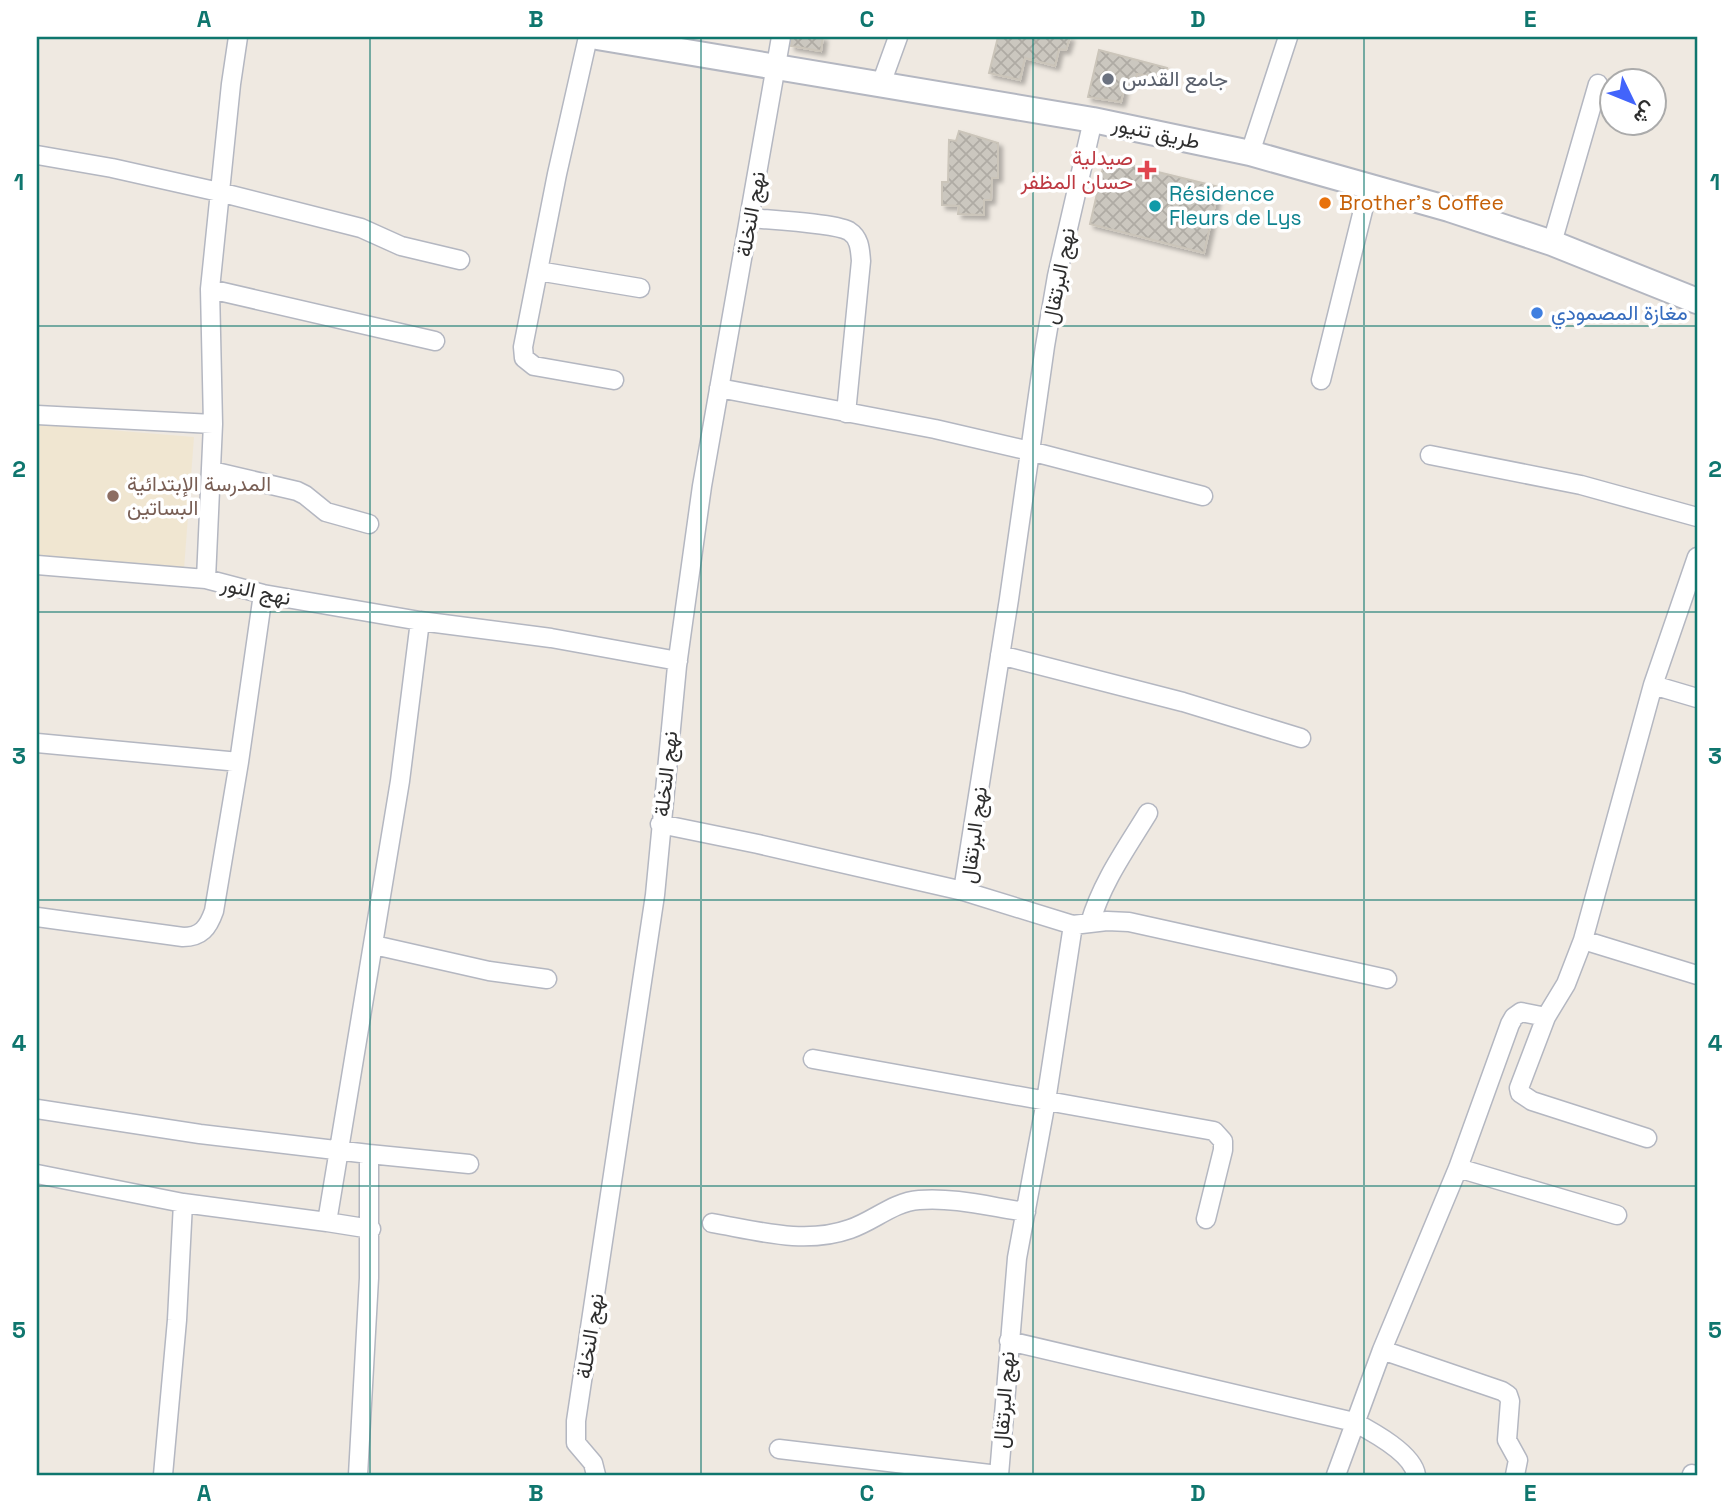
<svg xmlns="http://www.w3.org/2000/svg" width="1734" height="1512" viewBox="0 0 1734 1512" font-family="'Space Grotesk',Vazirmatn,sans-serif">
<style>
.education{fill:#f0e6d1}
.building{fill:url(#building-cross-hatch);stroke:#cbc5ba;stroke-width:2;filter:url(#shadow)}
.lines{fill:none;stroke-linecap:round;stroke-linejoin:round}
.minor-casing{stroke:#b4b7c1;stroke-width:21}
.secondary-casing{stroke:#b4b7c1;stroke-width:28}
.minor{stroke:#fff;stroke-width:18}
.secondary{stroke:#fff;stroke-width:24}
.grid{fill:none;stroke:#0f766e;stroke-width:2;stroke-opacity:0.55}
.worship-dot{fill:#6b7280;stroke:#fff;stroke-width:2.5}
.health-dot{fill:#e0444e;stroke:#fff;stroke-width:2.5}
.food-dot{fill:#e8710a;stroke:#fff;stroke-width:2.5}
.culture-dot{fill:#0f9aa8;stroke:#fff;stroke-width:2.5}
.shop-dot{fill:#3f7fe0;stroke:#fff;stroke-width:2.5}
.education-dot{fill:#8d6e63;stroke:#fff;stroke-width:2.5}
.labels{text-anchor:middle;stroke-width:7;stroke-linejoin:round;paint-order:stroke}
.worship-label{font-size:21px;fill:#5b616d;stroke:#fff;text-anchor:start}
.street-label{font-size:21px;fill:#2e2e2e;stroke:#fff}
.health-label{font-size:21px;fill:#be3a42;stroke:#fff;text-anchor:end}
.culture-label{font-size:21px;fill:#0d838f;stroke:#fff;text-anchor:start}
.food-label{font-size:21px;fill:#c56008;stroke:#fff;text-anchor:start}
.shop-label{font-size:21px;fill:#366cbe;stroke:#fff;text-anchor:start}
.education-label{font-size:21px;fill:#785e54;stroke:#fff;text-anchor:start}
.neatline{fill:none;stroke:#0f766e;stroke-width:2.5}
.grid-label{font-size:23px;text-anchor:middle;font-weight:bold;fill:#0f766e}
</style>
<defs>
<pattern id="building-cross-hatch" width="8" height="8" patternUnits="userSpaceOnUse" patternTransform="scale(1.75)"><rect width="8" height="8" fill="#cbc7bf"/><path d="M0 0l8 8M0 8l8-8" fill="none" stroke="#afaba4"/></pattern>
<filter id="shadow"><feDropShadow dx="4" dy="4" stdDeviation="2" flood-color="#0004"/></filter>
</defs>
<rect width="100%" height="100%" fill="#efe9e1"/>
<path class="education" d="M37,424L194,437L184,569L37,555Z"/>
<path class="building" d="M792,37H823L821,51L791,46Z
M998,37H1070L1066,50L1059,49L1055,66L1025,58L1020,80L989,73Z
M1099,50L1167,68L1163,79L1137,74L1135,82L1126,79L1121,102L1088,97Z
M959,131L998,143V178H992L991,200H984V215L958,214L959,206L942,205V182H948L949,140L956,141Z
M1105,159L1219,187L1204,253L1090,224Z"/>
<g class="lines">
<defs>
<path id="minor" d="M238,37L231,84L210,289L213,424L206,579L263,594L420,621L551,638L678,661
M588,37L557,174L523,347L524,358L534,366L614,380
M881,84L898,37
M1250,153L1288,37
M37,155L112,168L219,192L361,228L401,246L460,260
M750,218C771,220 833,223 849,231C860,238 860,250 861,261L846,413
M1552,243L1598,84
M538,271L640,288
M210,289L435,341
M1321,380L1369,186
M719,388L935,429L1030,451L1203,496
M37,415L213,424
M1430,455L1581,485L1697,517
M212,471L297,491L305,495L326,512L369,524
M37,565L206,579
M1000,655L1183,702L1301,738
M1653,685L1697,698
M37,743L239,762L263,594
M660,824L758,844L963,891
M37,917L183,937C201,937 208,928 214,911L239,762
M1090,923C1102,882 1126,849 1148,813
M1073,925L1107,921L1129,922L1387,979
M1583,940L1697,975
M374,945L489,971L547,979
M813,1059L1214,1131L1223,1141V1150L1206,1219
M37,1109L200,1134L369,1154
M1647,1138L1532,1101L1520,1093L1519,1088L1546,1017L1566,984L1583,940L1653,685L1697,557
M1458,1168L1617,1215
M37,1174L183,1203L327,1222L400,781L420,621
M327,1222L371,1229
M712,1223C758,1231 805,1245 850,1229C874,1221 893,1202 919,1200C954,1197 991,1207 1026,1212
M1009,1341L1354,1422C1373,1432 1413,1454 1416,1475
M1382,1350L1502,1391L1508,1395L1510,1401L1507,1440L1518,1460L1515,1475
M779,1449L998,1475
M1692,1474L1695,1475
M163,1475L177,1320L183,1203
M358,1475L369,1278V1154L469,1164
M596,1475L593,1463L576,1443V1421L655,895L677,666L702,486L781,37
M999,1475L1017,1258L1046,1101L1073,925L963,891L1009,599L1045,346L1057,276L1093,120
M1336,1475L1382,1350L1458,1168L1510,1024L1514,1017L1521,1012L1546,1017"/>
<path id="secondary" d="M597,37L1093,120L1250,153L1449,209L1552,243L1697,301"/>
</defs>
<use href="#minor" class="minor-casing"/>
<use href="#secondary" class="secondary-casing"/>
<use href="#minor" class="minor"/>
<use href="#secondary" class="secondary"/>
</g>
<path class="grid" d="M370,37V1475M701,37V1475M1033,37V1475M1364,37V1475M37,326H1697M37,612H1697M37,900H1697M37,1186H1697"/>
<circle class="worship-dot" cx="1108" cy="79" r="7"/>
<path class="health-dot" d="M1143.5 159.5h7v7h7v7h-7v7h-7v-7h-7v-7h7z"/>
<circle class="food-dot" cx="1325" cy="203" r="7"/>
<circle class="culture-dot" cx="1155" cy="206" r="7"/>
<circle class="shop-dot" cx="1537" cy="313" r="7"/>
<circle class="education-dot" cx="113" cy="496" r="7"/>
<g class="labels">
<g class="worship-label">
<text x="1122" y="86">جامع القدس</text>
</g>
<g class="street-label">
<text transform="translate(1156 133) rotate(12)" y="7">طريق تنيور</text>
<text transform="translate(751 214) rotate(-80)" y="7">نهج النخلة</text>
<text transform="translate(1059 276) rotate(-79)" y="7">نهج البرتقال</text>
<text transform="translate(256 591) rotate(12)" y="7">نهج النور</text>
<text transform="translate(666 774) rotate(-84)" y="7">نهج النخلة</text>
<text transform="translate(974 835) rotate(-83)" y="7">نهج البرتقال</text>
<text transform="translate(590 1336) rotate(-81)" y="7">نهج النخلة</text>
<text transform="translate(1004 1400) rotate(-86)" y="7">نهج البرتقال</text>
</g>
<g class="health-label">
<text x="1133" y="165">صيدلية<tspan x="1133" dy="24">حسان المظفر</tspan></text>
</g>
<g class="culture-label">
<text x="1169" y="201">Résidence<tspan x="1169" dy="24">Fleurs de Lys</tspan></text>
</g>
<g class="food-label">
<text x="1339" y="210">Brother's Coffee</text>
</g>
<g class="shop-label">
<text x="1551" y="320">مغازة المصمودي</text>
</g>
<g class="education-label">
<text x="127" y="491">المدرسة الإبتدائية<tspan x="127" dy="24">البساتين</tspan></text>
</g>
</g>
<rect width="1734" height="1512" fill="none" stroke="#ffffff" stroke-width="77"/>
<g transform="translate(1633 102) rotate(133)"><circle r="33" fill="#ffffff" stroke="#ababab" stroke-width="2"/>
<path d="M0-5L12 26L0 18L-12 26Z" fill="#4264fb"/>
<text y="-10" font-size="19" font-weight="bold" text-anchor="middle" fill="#2e2e2e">ش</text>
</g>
<rect x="38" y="38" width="1658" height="1436" class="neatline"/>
<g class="grid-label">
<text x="204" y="27">A</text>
<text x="536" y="27">B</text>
<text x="867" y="27">C</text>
<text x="1198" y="27">D</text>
<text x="1530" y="27">E</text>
<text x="19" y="190">1</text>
<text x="1715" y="190">1</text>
<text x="19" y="477">2</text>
<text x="1715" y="477">2</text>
<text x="19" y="764">3</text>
<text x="1715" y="764">3</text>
<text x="19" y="1051">4</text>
<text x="1715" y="1051">4</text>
<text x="19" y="1338">5</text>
<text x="1715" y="1338">5</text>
<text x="204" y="1501">A</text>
<text x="536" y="1501">B</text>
<text x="867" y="1501">C</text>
<text x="1198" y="1501">D</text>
<text x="1530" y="1501">E</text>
</g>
</svg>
